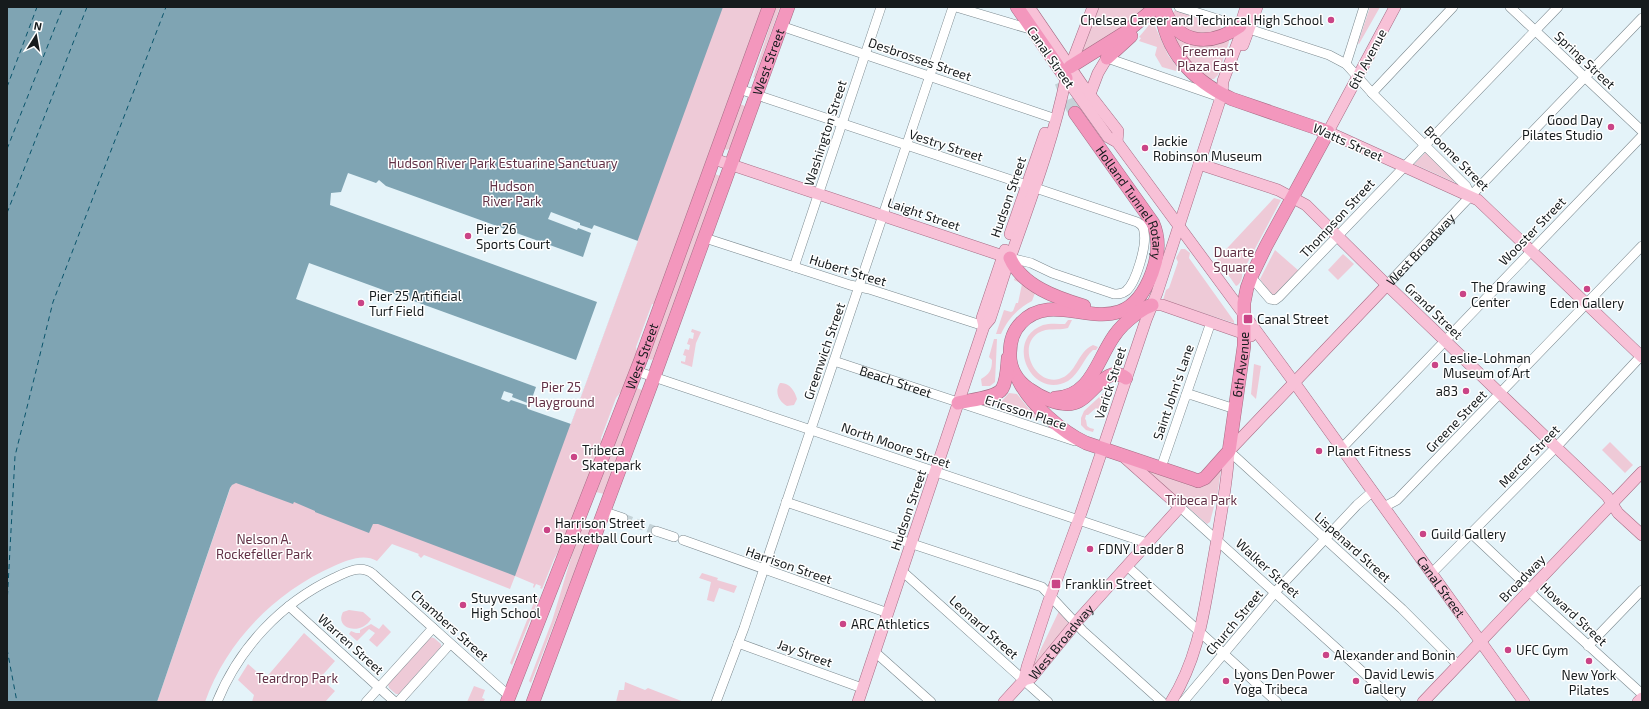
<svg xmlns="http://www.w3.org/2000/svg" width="1649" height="709" viewBox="0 0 1649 709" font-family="'Exo 2',sans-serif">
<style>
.green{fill:#eecad7}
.water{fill:#7fa4b3}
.pier{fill:#e4f3f9}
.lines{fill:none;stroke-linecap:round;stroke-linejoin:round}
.ferry{stroke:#0a546b;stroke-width:1;stroke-dasharray:5 4;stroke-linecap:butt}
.minor-tunnel{stroke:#c5d3d8;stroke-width:9;stroke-dasharray:9 4.5;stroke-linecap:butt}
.highway-tunnel{stroke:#c5d3d8;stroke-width:13;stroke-dasharray:13 6;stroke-linecap:butt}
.minor-casing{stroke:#7c898f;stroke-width:10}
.major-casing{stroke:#a66c85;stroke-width:12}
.highway-casing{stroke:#a66c85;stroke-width:14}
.minor{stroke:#fff;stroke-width:9}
.major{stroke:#f8c1d7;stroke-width:11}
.highway{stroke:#f397bd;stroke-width:13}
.poi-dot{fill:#ca4486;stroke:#fff;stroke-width:1.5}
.labels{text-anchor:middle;stroke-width:3;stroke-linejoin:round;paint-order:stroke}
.poi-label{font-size:13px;fill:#161b1d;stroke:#fff;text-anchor:start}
.park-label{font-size:13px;fill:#623146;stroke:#fff}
.street-label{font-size:13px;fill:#161b1d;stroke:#fff}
</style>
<rect width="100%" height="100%" fill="#e4f3f9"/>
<path class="green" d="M395,7H762L655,304H652L636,347L637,354L623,389L616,398L601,438L602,443L563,543L554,559L542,589L540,588L541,586L536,584L534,588L533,587L534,584L515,576L510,589L424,555L421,558L418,555L419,554L392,544L377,561C364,553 347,560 334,566C275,592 226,642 205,702H157Z
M776,7H780L755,77L753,78Z
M1099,7H1147L1146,13L1082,52Z
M1370,7H1380L1359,44L1358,43Z
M1175,10L1220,25L1222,29L1217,33L1192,34L1171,16Z
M1165,19L1173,29L1229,39V42L1218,75L1214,79H1209L1184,58Z
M1154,24L1168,55L1177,67L1176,71L1162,67L1155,55L1157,47L1139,41L1141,38L1139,37L1149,25Z
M740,104L745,106L730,148L727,150L723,148Z
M1427,151L1455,180L1454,182L1414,164Z
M715,174L720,176L653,359L651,360L647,358Z
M1274,198L1281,200L1242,273C1243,278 1240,285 1236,286L1217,259Z
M1181,249H1185L1190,253L1189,258L1234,321V323L1163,300L1166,290L1169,288L1178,262L1176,258Z
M1275,250L1299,271L1274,296L1271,295L1260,279Z
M1343,254L1354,264L1338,280L1328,270Z
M1016,274L1035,293L1032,301C1017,309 1008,319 1001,334H996L1004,310L1011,312L1013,311L1016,303H1018L1022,284L1014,280Z
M1068,320H1072L1068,328C1058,331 1048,327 1038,333C1017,347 1035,385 1059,379C1077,374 1077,352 1093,345L1098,347L1096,350H1093C1083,359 1080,373 1068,381C1032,401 1003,340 1043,325C1050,323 1058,324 1065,324Z
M692,329L701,332L696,343L692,367L681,363V361L685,362L686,356L683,355L685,349L689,350L690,345L687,344L689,338L693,339L694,333L691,332Z
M994,339H997L995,382L990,386H982L981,379C989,374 992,371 992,360L989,357Z
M1254,364L1261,366L1256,399L1251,394Z
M780,383C789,382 795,391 797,399L794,405L787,406C779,402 774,392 780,383Z
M637,388L642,390L604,494L596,492Z
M1109,388L1103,407L1097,409L1096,408L1088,415H1086L1085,419L1086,420L1087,426L1090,428L1094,429L1093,432L1086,430L1081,425V418L1084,411Z
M1009,393L1017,394L1029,409H1032L1042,420C1036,419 1032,417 1028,413C1015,404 999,401 986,408L978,405L979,403L991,404L998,401L1001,402Z
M1610,442L1633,465L1625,473L1602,450Z
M1221,469L1218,491L1210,522L1207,524L1148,473L1147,470L1197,486Z
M586,521L593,524L531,683L529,681L552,621L575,545L584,522Z
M702,573L718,578L717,580L737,586L734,593L719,588L714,602L707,600L711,582L699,578Z
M537,595L539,598L512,665L510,663Z
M349,610L363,612L371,619C361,636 334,629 343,612Z
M1059,611L1069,621L1068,623L1031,675L1029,674Z
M371,624L379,629L383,624L391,632L377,647L369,640L375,633L369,629L357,641L349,634L351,631L356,633H360V630Z
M304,633L335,661L320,678L335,691L325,702H252L254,695L238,680L248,664L265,679Z
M430,637L434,638L441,644V647L399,694H396L389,688L388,684Z
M625,682L645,690L648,688L684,702H616L619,690H624Z
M474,686L485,690L482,698L485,699L483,702H467Z"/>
<path class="water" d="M7,7H723L515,576L378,524H373L369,533L315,512V511L294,502L293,504L236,483L232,485L230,488L157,702H7Z"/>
<path class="pier" d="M348,173L376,183L379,180L386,186L583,257L591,233L578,228L577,230L548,219L551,212L580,223V225L592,229L594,225L638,241L571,424L528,409L529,406L511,400L509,402L501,399L504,391L513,394L512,397L530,404L536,387L296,299L309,263L576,360L597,302L330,205L331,193L341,192Z"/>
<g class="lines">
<path class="ferry" d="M7,87L37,7
M7,149L63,7
M7,213L87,7
M7,605L15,456L53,302L166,7
M7,649L17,702"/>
<path class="minor-tunnel" d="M623,518L656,531"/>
<path class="highway-tunnel" d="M1061,82L1069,102L1075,113"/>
<defs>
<g id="minor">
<path d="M956,7L1033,30"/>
<path d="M1179,7L1240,26"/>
<path d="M1510,7L1642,131"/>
<path d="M781,26L1050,117"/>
<path d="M1249,29L1329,55L1346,64L1372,93L1466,186L1471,196"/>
<path d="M1107,58L1217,96"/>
<path d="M1346,64L1364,7"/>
<path d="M739,89L1137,222C1141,224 1144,227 1144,232C1147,245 1136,283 1126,291C1122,294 1119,294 1114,294L1052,273L1031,263L1010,258"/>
<path d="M1372,93L1453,7"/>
<path d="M705,238L850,285L869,289L984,326"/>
<path d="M794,267L881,7"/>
<path d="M1251,277L1270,299L1275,300L1279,297L1558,7"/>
<path id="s1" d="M1387,285L1461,206L1642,18"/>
<path id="s2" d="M834,361L1075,441"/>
<path d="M636,371L1147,543"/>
<path d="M1186,395H1192L1235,409"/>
<path d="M1342,448L1642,136"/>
<path d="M1229,451L1402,609L1458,665"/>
<path d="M1158,467L1162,466L1163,462L1211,322"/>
<path d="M786,502L1042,587L1083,631L1162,702"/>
<path d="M1180,507L1396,702"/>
<path d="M1384,507L1397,500L1642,246"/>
<path d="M605,512L623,518"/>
<path d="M656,531L674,537"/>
<path d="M1472,534L1523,582L1535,597L1642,694"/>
<path d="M683,540L888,613"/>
<path d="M1127,566L1277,702"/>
<path d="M902,571L1048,702"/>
<path d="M1432,573L1561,442L1642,355"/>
<path d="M289,606L395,702"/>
<path d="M738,643L862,688"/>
<path d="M1588,646L1642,590"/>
<path d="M875,652L931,702"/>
<path d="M217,702C239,648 281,603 334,578C347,572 361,564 373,574L509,696"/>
<path d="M366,702L433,628"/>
<path d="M398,702L450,644"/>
<path d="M716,702L744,628L953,7"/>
<path d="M1183,702L1278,589L1357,505L1373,491"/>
</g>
<g id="major">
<path d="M1029,7L1083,86L1118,131L1117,142"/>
<path d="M1395,7L1328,132L1478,200L1642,357"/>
<path d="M1243,45L1257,7"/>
<path d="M1069,70L1093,7"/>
<path id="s3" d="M1066,78L1108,137L1117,142L1299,389L1524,702"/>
<path d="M1090,94L1098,73L1107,58"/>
<path d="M714,159L1009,258"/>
<path d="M1199,164L1278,190L1306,205L1387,285L1607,496L1618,513L1642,535"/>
<path d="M1010,234L1045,133"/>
<path d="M1152,305H1162L1251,336"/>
<path d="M984,326L982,318L1005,250"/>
<path d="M1024,680L1027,667L1048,603L1081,513L1146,320L1157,293L1222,94L1223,81L1239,39L1240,26L1246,7"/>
<path d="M858,702L984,326L990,319C998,296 1004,272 1013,250C1033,193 1054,137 1066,78"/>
<path id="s4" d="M1004,702L1024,680L1031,678L1080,618L1180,507L1125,458"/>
<path d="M1171,702C1200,655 1204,609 1214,556C1220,521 1227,486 1229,451L1387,285"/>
<path d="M1423,702L1642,472"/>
<path d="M1638,702L1642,698"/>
</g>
<g id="highway">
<path d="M1017,7L1066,78"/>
<path d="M1165,11C1179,46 1212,46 1240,26"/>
<path d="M1107,58L1131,36"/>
<path d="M1070,67L1126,32L1156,7"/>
<path id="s5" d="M1075,113L1153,223C1160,239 1158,257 1152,273C1122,355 1059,282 1021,323C1013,331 1010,342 1010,353C1009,368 1017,381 1029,389C1040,397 1060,407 1074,403C1093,398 1105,363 1126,378"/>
<path d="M1010,258C1022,286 1057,298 1084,306"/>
<path id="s6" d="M1019,381C1031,405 1062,432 1086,443L1193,479L1198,481L1205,478L1229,451L1244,346V303L1247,288L1251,277L1266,246L1328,132L1232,99C1193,81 1164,51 1161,7"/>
<path d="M1055,398C1091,397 1097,360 1114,336C1120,327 1128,320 1136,314C1141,310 1146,307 1152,305"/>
<path d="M958,403C969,400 996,398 1002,389C1007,381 1007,368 1008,358"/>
<path id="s7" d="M507,702L641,359L769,7"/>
<path id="s8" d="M533,702L654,377L788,7"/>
</g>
</defs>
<use href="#minor" class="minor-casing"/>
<use href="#major" class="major-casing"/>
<use href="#highway" class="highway-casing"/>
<use href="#minor" class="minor"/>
<use href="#major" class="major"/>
<use href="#highway" class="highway"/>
</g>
<g class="poi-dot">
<circle cx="1331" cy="20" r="4"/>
<circle cx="1611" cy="127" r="4"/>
<circle cx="1145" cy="148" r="4"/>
<circle cx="468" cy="236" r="4"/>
<circle cx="1587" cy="289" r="4"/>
<circle cx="1463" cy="294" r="4"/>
<circle cx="361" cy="303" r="4"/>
<rect x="1243" y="314" width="10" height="10" rx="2"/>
<circle cx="1435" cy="365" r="4"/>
<circle cx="1466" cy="391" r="4"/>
<circle cx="1319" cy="451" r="4"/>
<circle cx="574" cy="457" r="4"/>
<circle cx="547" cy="530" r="4"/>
<circle cx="1423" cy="534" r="4"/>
<circle cx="1090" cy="549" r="4"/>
<rect x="1051" y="579" width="10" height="10" rx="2"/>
<circle cx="463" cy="605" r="4"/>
<circle cx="843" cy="624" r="4"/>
<circle cx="1508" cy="650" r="4"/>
<circle cx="1326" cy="655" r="4"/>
<circle cx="1589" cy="661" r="4"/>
<circle cx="1226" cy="681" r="4"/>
<circle cx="1356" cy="681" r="4"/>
</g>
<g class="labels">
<g class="poi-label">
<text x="1323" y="25" text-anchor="end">Chelsea Career and Techincal High School</text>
<text x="1603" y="125" text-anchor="end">Good Day<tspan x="1603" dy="15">Pilates Studio</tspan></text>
<text x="1153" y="146">Jackie<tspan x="1153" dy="15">Robinson Museum</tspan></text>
<text x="476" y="234">Pier 26<tspan x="476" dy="15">Sports Court</tspan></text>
<text x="1471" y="292">The Drawing<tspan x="1471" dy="15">Center</tspan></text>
<text x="369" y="301">Pier 25 Artificial<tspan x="369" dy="15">Turf Field</tspan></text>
<text x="1587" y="308" text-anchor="middle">Eden Gallery</text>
<text x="1257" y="324">Canal Street</text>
<text x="1443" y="363">Leslie-Lohman<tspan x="1443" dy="15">Museum of Art</tspan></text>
<text x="1458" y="396" text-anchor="end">a83</text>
<text x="582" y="455">Tribeca<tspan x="582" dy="15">Skatepark</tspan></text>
<text x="1327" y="456">Planet Fitness</text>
<text x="555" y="528">Harrison Street<tspan x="555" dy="15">Basketball Court</tspan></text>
<text x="1431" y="539">Guild Gallery</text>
<text x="1098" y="554">FDNY Ladder 8</text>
<text x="1065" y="589">Franklin Street</text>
<text x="471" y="603">Stuyvesant<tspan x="471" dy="15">High School</tspan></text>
<text x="851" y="629">ARC Athletics</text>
<text x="1516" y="655">UFC Gym</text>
<text x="1334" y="660">Alexander and Bonin</text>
<text x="1234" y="679">Lyons Den Power<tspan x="1234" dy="15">Yoga Tribeca</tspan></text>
<text x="1364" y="679">David Lewis<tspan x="1364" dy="15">Gallery</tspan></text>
<text x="1589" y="680" text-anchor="middle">New York<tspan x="1589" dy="15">Pilates</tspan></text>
</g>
<g class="park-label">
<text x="1208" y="56">Freeman<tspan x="1208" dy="15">Plaza East</tspan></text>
<text x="503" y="168">Hudson River Park Estuarine Sanctuary</text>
<text x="512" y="191">Hudson<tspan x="512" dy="15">River Park</tspan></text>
<text x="1234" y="257">Duarte<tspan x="1234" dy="15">Square</tspan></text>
<text x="561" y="392">Pier 25<tspan x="561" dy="15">Playground</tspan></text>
<text x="1201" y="505">Tribeca Park</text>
<text x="264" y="544">Nelson A.<tspan x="264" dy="15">Rockefeller Park</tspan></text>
<text x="297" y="683">Teardrop Park</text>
</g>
<g class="street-label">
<text transform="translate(1051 57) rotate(55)" y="5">Canal Street</text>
<text transform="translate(920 59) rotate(19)" y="5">Desbrosses Street</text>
<text transform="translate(1367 59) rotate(-62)" y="5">6th Avenue</text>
<text transform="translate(1585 60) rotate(43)" y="5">Spring Street</text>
<text dy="5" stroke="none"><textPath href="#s8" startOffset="682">West Street</textPath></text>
<text transform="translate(825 133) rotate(-72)" y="5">Washington Street</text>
<text transform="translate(1348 142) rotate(24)" y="5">Watts Street</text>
<text transform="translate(946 145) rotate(18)" y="5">Vestry Street</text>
<text transform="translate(1457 158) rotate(45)" y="5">Broome Street</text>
<text transform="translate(1008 197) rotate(-71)" y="5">Hudson Street</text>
<text dy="5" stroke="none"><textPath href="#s5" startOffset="107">Holland Tunnel Rotary</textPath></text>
<text transform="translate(924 214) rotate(19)" y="5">Laight Street</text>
<text transform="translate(1337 218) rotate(-47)" y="5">Thompson Street</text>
<text transform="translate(1532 231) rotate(-46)" y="5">Wooster Street</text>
<text dy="5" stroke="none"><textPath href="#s1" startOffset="49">West Broadway</textPath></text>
<text transform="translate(848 270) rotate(17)" y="5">Hubert Street</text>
<text transform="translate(1434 311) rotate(44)" y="5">Grand Street</text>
<text transform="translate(824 351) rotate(-71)" y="5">Greenwich Street</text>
<text dy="5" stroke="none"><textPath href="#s7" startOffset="371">West Street</textPath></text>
<text dy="5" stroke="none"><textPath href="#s6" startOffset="342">6th Avenue</textPath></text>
<text dy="5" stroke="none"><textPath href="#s2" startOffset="65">Beach Street</textPath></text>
<text transform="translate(1110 383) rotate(-72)" y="5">Varick Street</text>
<text transform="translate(1173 392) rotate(-71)" y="5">Saint John's Lane</text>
<text transform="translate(1026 412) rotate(18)" y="5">Ericsson Place</text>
<text transform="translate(1456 421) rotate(-46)" y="5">Greene Street</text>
<text transform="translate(896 445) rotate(19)" y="5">North Moore Street</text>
<text transform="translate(1529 456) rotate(-46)" y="5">Mercer Street</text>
<text transform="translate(908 510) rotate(-71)" y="5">Hudson Street</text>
<text transform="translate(1353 547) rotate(42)" y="5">Lispenard Street</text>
<text transform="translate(789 565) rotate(19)" y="5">Harrison Street</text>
<text transform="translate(1268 568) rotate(42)" y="5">Walker Street</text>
<text transform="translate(1522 578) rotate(-46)" y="5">Broadway</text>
<text dy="5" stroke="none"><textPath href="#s3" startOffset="633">Canal Street</textPath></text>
<text transform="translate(1574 614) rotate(43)" y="5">Howard Street</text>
<text transform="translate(1234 622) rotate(-50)" y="5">Church Street</text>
<text transform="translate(450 625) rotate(42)" y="5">Chambers Street</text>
<text transform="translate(984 627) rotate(42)" y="5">Leonard Street</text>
<text dy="5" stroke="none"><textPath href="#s4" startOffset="84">West Broadway</textPath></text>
<text transform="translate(351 644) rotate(42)" y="5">Warren Street</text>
<text transform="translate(805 653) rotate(20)" y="5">Jay Street</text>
</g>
</g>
<rect width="1649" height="709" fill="none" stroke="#161b1d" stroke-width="16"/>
<g transform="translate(36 36) rotate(11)" stroke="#ffffff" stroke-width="3" paint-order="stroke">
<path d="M0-3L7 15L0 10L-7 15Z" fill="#161b1d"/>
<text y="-6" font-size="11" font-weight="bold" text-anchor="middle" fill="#161b1d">N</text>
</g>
</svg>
